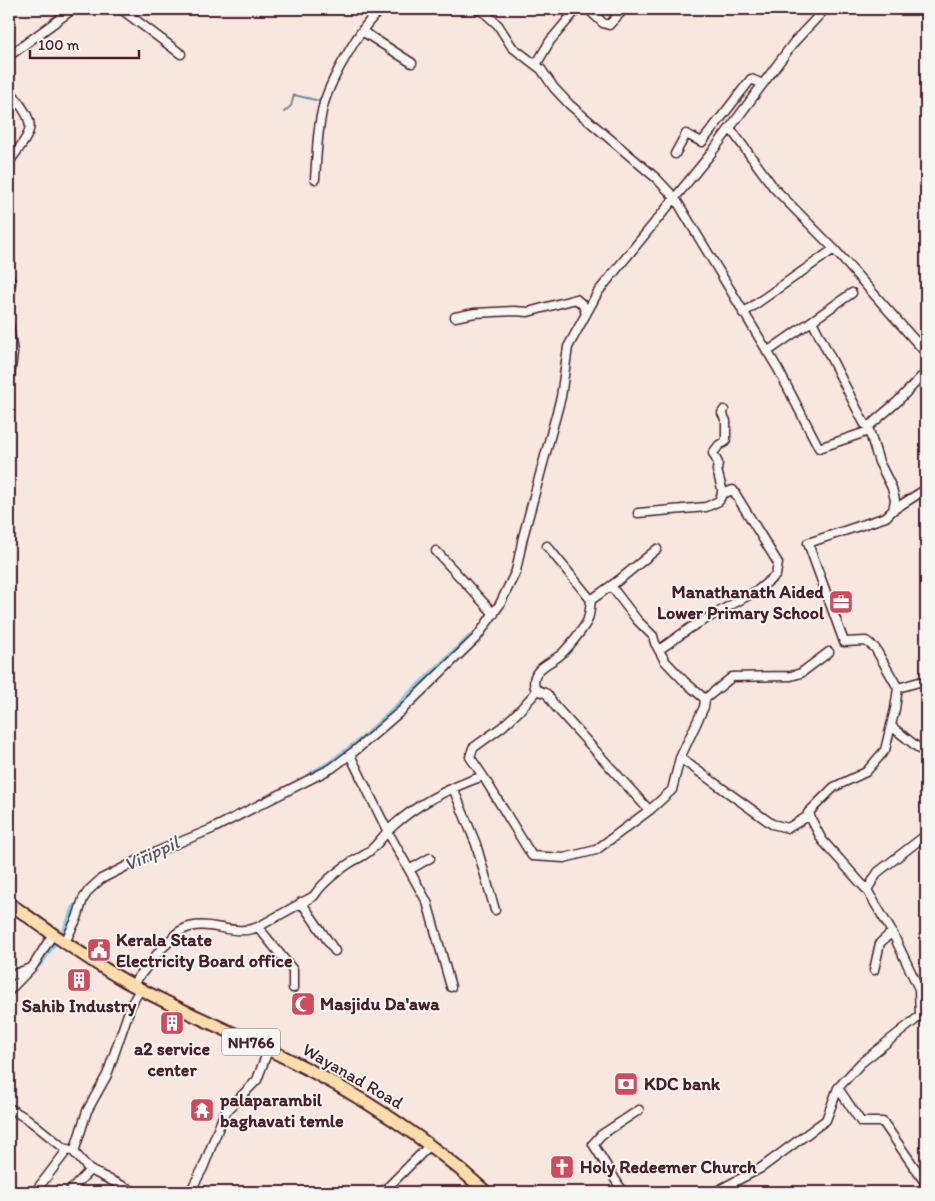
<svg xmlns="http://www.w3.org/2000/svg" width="935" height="1201" viewBox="0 0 935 1201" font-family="Itim,sans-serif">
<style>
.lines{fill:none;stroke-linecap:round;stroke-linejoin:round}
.stream{stroke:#6f899c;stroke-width:2}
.canal{stroke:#87d0e8;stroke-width:8}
.minor-casing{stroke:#4a1f2b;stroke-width:11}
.highway-casing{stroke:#4a1f2b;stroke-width:15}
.minor{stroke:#f6f6f2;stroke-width:8}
.highway{stroke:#fbddab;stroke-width:11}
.labels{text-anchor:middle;stroke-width:4;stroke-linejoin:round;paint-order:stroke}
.shield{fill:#f6f6f2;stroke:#7e6067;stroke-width:1}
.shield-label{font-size:16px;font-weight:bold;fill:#4a1f2b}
.poi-label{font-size:18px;font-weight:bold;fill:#4a1f2b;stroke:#f6f6f2;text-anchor:start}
.street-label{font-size:18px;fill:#4a1f2b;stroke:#f6f6f2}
.water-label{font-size:19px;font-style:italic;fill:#5c5464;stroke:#f6f6f2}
</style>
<rect width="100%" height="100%" fill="#f8e7de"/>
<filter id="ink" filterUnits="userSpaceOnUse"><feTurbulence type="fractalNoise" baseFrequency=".02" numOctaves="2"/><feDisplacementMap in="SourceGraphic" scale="10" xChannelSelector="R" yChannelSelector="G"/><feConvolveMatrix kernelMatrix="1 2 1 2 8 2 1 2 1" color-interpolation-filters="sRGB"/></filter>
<g filter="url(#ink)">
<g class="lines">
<path class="stream" d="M284,112L291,106L294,95L320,101V98L323,99"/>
<path class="canal" d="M313,774L331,764L363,740L471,638
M63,937L76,907
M39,963L52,944"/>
<defs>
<path id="minor" d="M121,9L181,54
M477,9L485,13L498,25L512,47L541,69L554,88L570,105L656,178L675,198L778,369L819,448L869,431
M588,9L603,23L609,25L624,9
M362,31L412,63
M9,56L73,9
M536,65L550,41L577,9
M9,89C36,126 37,125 9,162
M730,128L774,188L834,249L926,353
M675,154L686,134L702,142L751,79L763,84
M315,179C317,154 317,128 324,103C331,81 343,61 355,41C362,30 371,17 382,9
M9,277L11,283L9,288
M743,313L834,249
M455,317L475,313L514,311L528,312L576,299L583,305L586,314
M812,321L864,423L868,427
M9,325L13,353L9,384
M767,352L852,293
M893,510L926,489
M638,513L706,507L719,501L722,494V489L717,470L718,463L713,453L719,445L725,442L726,439V421L722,413L724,410
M547,546L591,600
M436,551L494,614
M611,586L637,620L653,636L655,643L665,661L685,682L705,699
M659,650L690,628L758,590L776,575L778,563L733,490L722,494
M898,688L926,680
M538,690L535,688C530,670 547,665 559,656C565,652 586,626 588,619C590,613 590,606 591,600L619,580L657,549
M891,726L926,754
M350,755L388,832L427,902L451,987
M680,758L772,824L788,828L810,815
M483,776L532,856L564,858L596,850L651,809L672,790L680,758L704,707L705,699L732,677L791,676L801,673L829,652
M453,788L476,844L495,910
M409,870L430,858
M867,890L878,872L926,835
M301,902L335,951
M258,927L293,970V988
M65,942L77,918L83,899L89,890L101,879L151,854L212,829L332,768L356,750L401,711L477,637L500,604L516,571L523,537L561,397L568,347L598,292L709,156L795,41L825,9
M874,970L880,943L892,932
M9,976L28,969
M133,984L162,948C170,943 174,933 182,930C207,917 233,938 258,927L314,896C322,883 338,871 350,863C356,859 362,857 367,853C377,846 384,834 393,826C418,803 452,787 483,776L470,757L473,748L502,727L518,712L538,690L547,694L555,706L649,810
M9,991L33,966L53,934
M838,1088L861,1122H883L926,1184
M9,1108L29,1120L64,1148L74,1152
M74,1152L87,1111L107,1075L131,1005L141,988
M74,1152L90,1170L135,1192
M35,1192L68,1149
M69,1192L90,1170
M190,1192L203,1168L224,1114L257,1080L268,1050
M383,1192L430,1145
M623,1192L593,1144L601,1135L639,1110
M715,1192L761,1168L826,1120L838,1088L861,1063L920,1016L919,989L892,932L867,890L822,840L808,813L834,787L866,772L885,750L895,709L898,688L875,648L866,641L844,642L808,543L886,517L893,510L895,500L892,488L879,462L868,427L897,402L921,377L926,375"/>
<path id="highway" d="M9,903C47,930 85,958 125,981C176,1009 230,1031 282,1056C357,1093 425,1136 486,1192"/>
</defs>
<use href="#minor" class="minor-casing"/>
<use href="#highway" class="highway-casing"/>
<use href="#minor" class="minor"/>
<use href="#highway" class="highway"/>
</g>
</g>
<defs>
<symbol id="office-square" viewBox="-11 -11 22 22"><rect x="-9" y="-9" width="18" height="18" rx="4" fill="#d1495b" stroke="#f6f6f2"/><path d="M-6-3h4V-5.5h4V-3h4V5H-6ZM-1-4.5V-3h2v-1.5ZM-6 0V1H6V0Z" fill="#fff"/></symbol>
<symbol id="civic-square" viewBox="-11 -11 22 22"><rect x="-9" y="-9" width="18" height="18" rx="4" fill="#d1495b" stroke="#f6f6f2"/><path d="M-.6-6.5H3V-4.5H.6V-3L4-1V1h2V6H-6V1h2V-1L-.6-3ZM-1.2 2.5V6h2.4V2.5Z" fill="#fff"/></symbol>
<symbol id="building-square" viewBox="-11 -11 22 22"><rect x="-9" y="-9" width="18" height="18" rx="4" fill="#d1495b" stroke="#f6f6f2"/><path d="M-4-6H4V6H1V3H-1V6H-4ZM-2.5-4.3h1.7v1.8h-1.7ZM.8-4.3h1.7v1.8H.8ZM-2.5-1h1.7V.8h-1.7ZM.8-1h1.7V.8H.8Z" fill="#fff"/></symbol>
<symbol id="mosque-square" viewBox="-11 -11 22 22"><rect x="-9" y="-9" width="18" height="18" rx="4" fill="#d1495b" stroke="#f6f6f2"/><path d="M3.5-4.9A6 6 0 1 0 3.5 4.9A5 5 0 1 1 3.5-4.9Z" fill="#fff"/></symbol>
<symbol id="bank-square" viewBox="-11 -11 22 22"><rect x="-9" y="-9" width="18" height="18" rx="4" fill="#d1495b" stroke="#f6f6f2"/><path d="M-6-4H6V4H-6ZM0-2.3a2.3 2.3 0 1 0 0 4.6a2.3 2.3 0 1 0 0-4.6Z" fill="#fff"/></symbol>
<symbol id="temple-square" viewBox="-11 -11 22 22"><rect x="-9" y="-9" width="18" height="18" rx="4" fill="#d1495b" stroke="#f6f6f2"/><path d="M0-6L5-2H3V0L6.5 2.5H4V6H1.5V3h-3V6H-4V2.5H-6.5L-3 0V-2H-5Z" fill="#fff"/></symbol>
<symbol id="church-square" viewBox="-11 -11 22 22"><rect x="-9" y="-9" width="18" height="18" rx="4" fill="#d1495b" stroke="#f6f6f2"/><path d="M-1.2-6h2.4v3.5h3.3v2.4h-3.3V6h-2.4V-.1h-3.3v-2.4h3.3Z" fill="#fff"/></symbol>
</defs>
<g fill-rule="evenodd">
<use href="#office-square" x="827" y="588" width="28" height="28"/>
<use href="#civic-square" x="85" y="936" width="28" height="28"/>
<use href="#building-square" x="65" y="966" width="28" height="28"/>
<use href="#mosque-square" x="289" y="990" width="28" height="28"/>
<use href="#building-square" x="158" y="1009" width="28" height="28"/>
<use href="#bank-square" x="612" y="1070" width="28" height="28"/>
<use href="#temple-square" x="188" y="1096" width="28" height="28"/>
<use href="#church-square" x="548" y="1153" width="28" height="28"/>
</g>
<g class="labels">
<rect class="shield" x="222" y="1028.5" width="58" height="27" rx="4"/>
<g class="shield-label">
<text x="251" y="1048">NH766</text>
</g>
<g class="poi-label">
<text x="824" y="598" text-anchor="end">Manathanath Aided<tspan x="824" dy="21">Lower Primary School</tspan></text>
<text x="116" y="946">Kerala State<tspan x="116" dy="21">Electricity Board office</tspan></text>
<text x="320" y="1010">Masjidu Da'awa</text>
<text x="79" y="1012" text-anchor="middle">Sahib Industry</text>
<text x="172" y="1055" text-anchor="middle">a2 service<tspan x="172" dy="21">center</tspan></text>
<text x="644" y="1090">KDC bank</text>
<text x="220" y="1106">palaparambil<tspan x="220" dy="21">baghavati temle</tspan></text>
<text x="580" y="1173">Holy Redeemer Church</text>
</g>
<g class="street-label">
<text transform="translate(353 1076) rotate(30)" y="6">Wayanad Road</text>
</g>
<g class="water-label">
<text transform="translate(151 853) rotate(-25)" y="7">Virippil</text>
</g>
</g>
<rect width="935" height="1201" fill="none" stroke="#f6f6f2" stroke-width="30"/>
<rect x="15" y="15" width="905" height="1171" fill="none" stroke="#4a1f2b" stroke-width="2" filter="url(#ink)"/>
<path d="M30 50v8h109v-8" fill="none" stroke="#4a1f2b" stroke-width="2.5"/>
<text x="38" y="50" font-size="15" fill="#4a1f2b" stroke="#f6f6f2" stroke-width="4" paint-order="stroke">100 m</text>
</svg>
